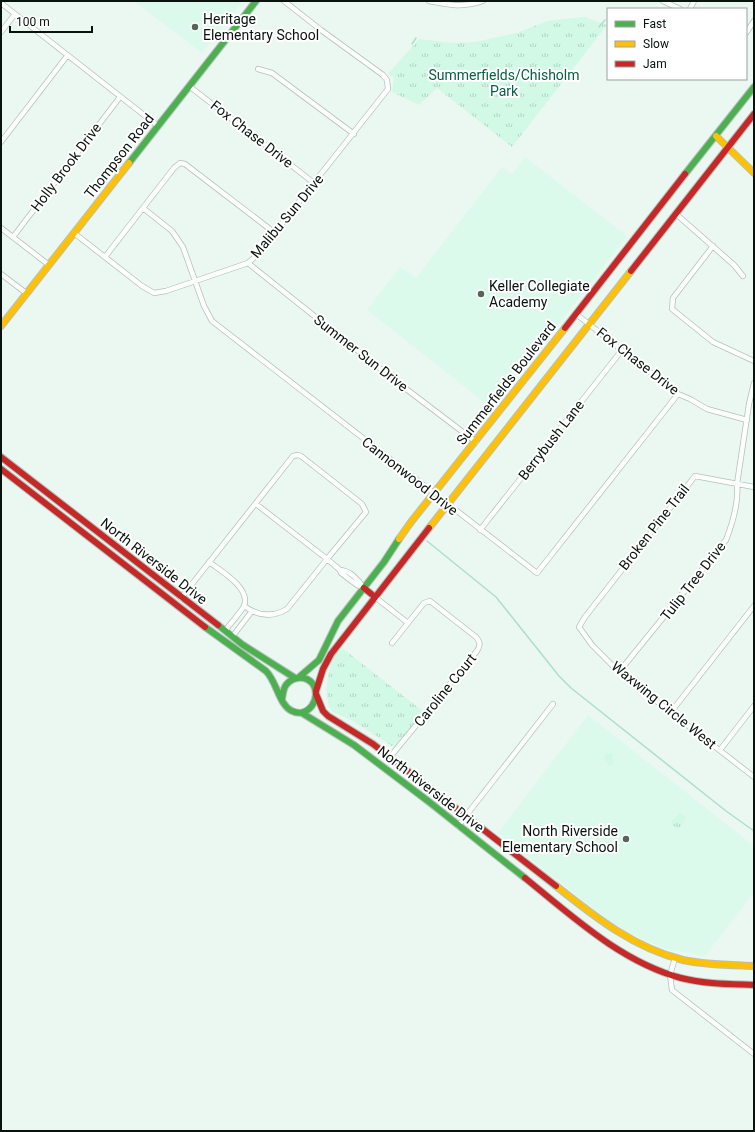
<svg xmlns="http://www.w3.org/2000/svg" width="755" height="1132" viewBox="0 0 755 1132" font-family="Roboto,sans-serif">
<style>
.built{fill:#dcfaeb}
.grass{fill:url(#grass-tufts)}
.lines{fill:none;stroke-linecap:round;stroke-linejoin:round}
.stream{stroke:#addfc7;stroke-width:1.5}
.street-casing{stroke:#b5c1bb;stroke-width:6}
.fast-casing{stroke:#b5c1bb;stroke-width:8}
.slow-casing{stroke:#b5c1bb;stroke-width:8}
.jam-casing{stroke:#b5c1bb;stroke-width:8}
.street{stroke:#fcfefd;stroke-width:4.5}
.fast{stroke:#4caf50;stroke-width:6}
.slow{stroke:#ffc107;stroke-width:6}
.jam{stroke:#c62828;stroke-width:6}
.poi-dot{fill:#57635d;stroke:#fff;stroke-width:1.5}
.labels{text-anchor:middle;stroke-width:4;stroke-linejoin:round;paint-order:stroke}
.poi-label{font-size:14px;fill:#08130e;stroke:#fff;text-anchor:start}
.park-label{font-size:14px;fill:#085d40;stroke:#fff}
.street-label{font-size:14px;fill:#08130e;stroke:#fff}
</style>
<defs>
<pattern id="grass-tufts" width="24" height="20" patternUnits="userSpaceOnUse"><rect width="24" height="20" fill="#d1f9e5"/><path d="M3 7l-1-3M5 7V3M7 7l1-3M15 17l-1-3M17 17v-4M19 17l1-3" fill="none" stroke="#b2d5c3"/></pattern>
</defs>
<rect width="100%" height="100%" fill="#eaf8f1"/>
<path class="built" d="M134,1H243L202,53Z
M525,157L627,236L493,409L367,310L400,267L416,278L502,167L512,174Z
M588,715L754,846V892L705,956L666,949L637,937L613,924L498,833Z"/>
<path class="grass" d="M585,17L607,25L512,147L437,88L419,105L392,92L394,77L388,74L419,39L453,43L475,42L517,33L547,21Z
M342,648L424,712L395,748L353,721L333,712L329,707L326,690L329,672L332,659Z
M606,753H611L613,754L612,758L614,762L610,766L604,760Z
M680,812L687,818L679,829L672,825L671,822Z"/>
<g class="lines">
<path class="stream" d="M599,27L605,20
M412,44L416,38
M427,541L496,597L559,676L571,688L726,811L754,831"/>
<defs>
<path id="street" d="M429,1C449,5 463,8 483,1
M663,1L680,9
M1,3L158,126
M690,9L694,1
M1,32L15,14
M746,33L754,21
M258,69L272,73L354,134
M189,86L314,183
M1,142L67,56
M143,208L172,231L183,247L204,306L212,321L537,573L678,394
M676,214L734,265L743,276
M1,228L49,265
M74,233L142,286L154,293L166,291L248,263L257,255L388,89L387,80L383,75L321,30L284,1
M13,237L120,97
M713,246L673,298L672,309L713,342L754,361
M105,257L160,186L174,168L180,163L185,164L275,233
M248,263L397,382L476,442
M1,274L26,293
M576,314L678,394L690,399L707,409L747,420
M754,487L695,476L585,617L579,627L592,645L619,672L754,777
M480,530L622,350
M209,562C221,571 251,588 244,606C241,612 229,625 225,631
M340,570C349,570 359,580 363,587
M375,597L408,623
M181,598L293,456L298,455L301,456L362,504L366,512L327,559L340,570L341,573L357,585L364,588
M244,606C258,616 272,618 287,609L327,559L256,504
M232,637L252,611
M619,672L726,540C733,522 739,503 737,484L749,404L754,383
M671,712L754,606
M720,750L754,706
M390,757L477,651C481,645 480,642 476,637L430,601L424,603L392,643
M458,826L553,704
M675,958L670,975L672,990L754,1054"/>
<path id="fast" d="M129,163L256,1
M685,174L754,87
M218,625L243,645L295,678
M205,627L266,671C277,682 279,705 292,711C308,719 322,698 313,684C306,675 293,676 286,685C283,689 283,694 282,699
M298,678L319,660L338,621L384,562L399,539
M302,713L354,745L428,801L525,878"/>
<path id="slow" d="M716,136L754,173
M1,326L129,163
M429,528L631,271
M399,539L411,522L565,328
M556,886C595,917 634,948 683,960C706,965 731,965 754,966"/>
<path id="jam" d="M631,271L754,114
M565,328L685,174
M1,457L218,625
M1,469L205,627
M364,588L375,597
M316,691L323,669L331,654L429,528
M316,694L323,711L328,716L373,744L556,886
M525,878C572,916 621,962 681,978C705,984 730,984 754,985"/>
</defs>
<use href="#street" class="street-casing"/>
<use href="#fast" class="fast-casing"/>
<use href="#slow" class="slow-casing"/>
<use href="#jam" class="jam-casing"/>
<use href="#street" class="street"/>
<use href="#fast" class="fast"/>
<use href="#slow" class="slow"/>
<use href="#jam" class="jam"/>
</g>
<g class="poi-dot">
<circle cx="195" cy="27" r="4"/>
<circle cx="481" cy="294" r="4"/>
<circle cx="626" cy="839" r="4"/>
</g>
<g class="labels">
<g class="poi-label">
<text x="203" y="24">Heritage<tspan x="203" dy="16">Elementary School</tspan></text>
<text x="489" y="291">Keller Collegiate<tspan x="489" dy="16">Academy</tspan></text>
<text x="618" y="836" text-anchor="end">North Riverside<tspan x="618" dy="16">Elementary School</tspan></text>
</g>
<g class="park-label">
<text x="504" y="80">Summerfields/Chisholm<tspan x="504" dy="16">Park</tspan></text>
</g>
<g class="street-label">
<text transform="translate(252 134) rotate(38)" y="5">Fox Chase Drive</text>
<text transform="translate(119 156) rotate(-52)" y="5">Thompson Road</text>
<text transform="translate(66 167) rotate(-53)" y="5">Holly Brook Drive</text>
<text transform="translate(287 216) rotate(-50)" y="5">Malibu Sun Drive</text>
<text transform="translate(361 353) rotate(38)" y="5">Summer Sun Drive</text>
<text transform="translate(638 361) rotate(38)" y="5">Fox Chase Drive</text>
<text transform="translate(506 383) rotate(-52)" y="5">Summerfields Boulevard</text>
<text transform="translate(551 440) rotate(-52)" y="5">Berrybush Lane</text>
<text transform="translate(410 476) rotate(38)" y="5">Cannonwood Drive</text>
<text transform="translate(654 527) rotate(-52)" y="5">Broken Pine Trail</text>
<text transform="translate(154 561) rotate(38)" y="5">North Riverside Drive</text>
<text transform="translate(693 581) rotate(-52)" y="5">Tulip Tree Drive</text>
<text transform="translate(445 690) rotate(-51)" y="5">Caroline Court</text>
<text transform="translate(664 705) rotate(39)" y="5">Waxwing Circle West</text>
<text transform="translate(431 789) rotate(38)" y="5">North Riverside Drive</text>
</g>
</g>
<rect width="755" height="1132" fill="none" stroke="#08130e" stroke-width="4"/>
<rect x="607" y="8" width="140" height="72" fill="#ffffff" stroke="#9ca19f"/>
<rect x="615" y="21" width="20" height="6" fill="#4caf50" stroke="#9ca19f"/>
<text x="643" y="28" font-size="12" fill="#08130e">Fast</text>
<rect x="615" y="41" width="20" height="6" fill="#ffc107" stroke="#9ca19f"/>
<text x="643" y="48" font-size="12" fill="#08130e">Slow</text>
<rect x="615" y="61" width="20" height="6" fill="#c62828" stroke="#9ca19f"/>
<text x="643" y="68" font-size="12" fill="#08130e">Jam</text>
<path d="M10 26v6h82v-6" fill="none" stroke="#08130e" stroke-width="2"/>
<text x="16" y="26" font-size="12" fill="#08130e" stroke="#ffffff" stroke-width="3" paint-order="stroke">100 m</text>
</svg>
